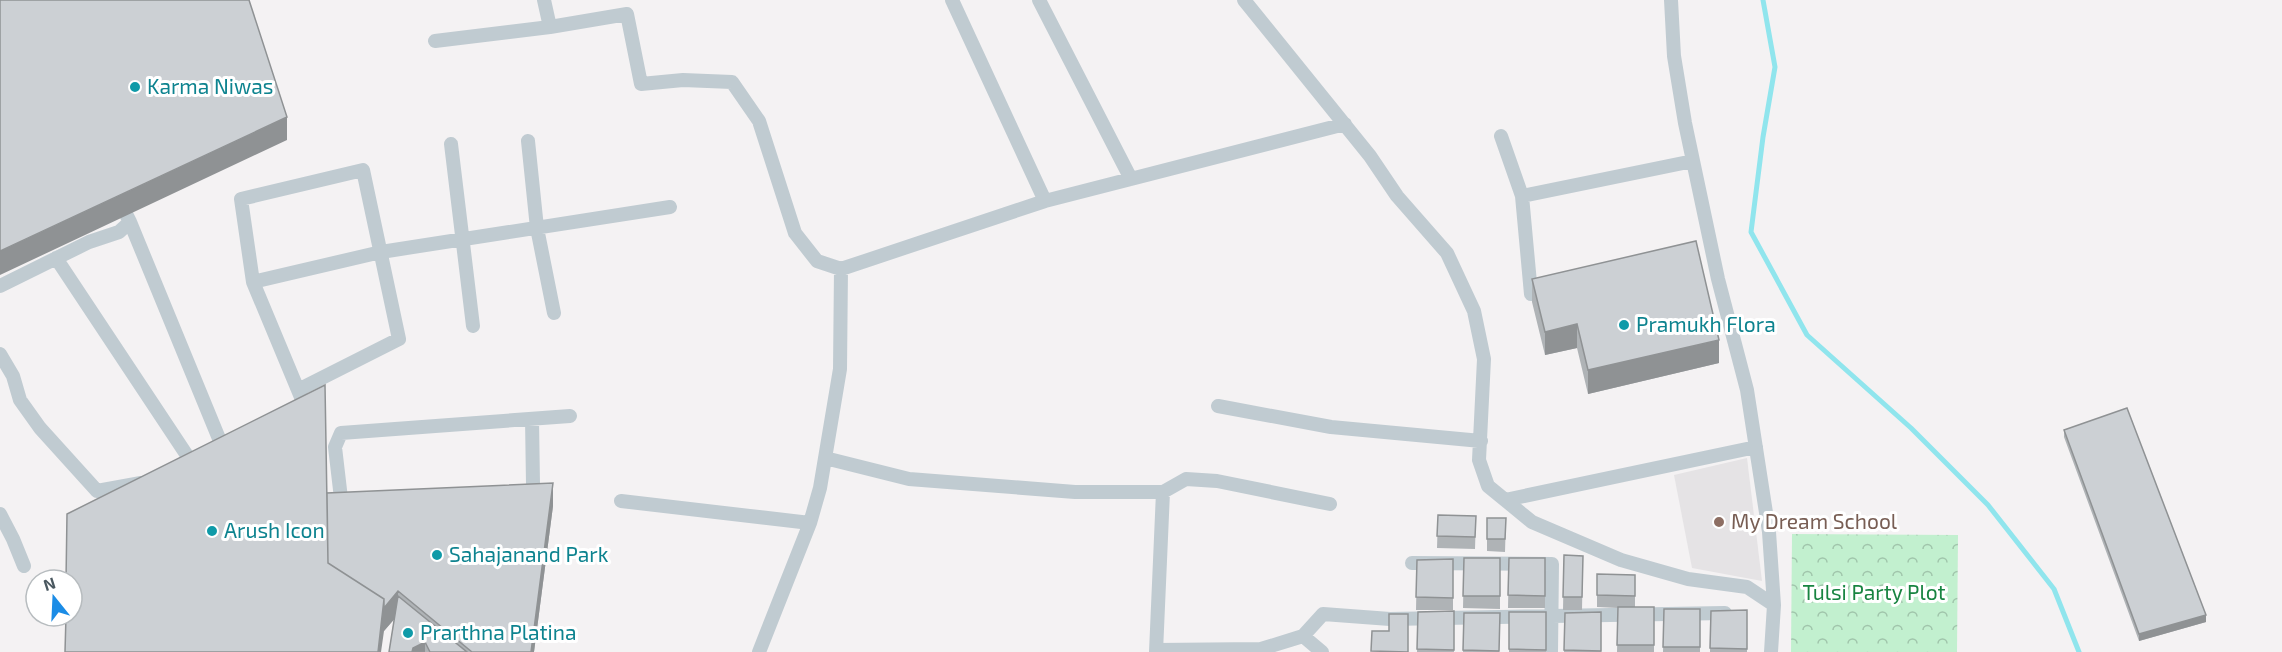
<svg xmlns="http://www.w3.org/2000/svg" width="2282" height="652" viewBox="0 0 2282 652" font-family="'Exo 2',sans-serif">
<style>
.education{fill:#e5e3e5}
.forest{fill:url(#forest-crowns)}
.lines{fill:none;stroke-linecap:round;stroke-linejoin:round}
.stream{stroke:#90e5ed;stroke-width:5}
.minor{stroke:#c0cbd1;stroke-width:14}
.wall{fill:#afb3b6}
.shaded-wall{fill:#8f9294}
.building{fill:#ccd0d4;stroke:#8f9294;stroke-width:1.5}
.culture-dot{fill:#0f9aa8;stroke:#fff;stroke-width:2}
.education-dot{fill:#8d6e63;stroke:#fff;stroke-width:2}
.labels{text-anchor:middle;stroke-width:6;stroke-linejoin:round;paint-order:stroke}
.culture-label{font-size:21px;fill:#0d838f;stroke:#fff;text-anchor:start}
.education-label{font-size:21px;fill:#785e54;stroke:#fff;text-anchor:start}
.park-label{font-size:21px;fill:#188441;stroke:#fff}
</style>
<defs>
<pattern id="forest-crowns" width="20" height="18" patternUnits="userSpaceOnUse" patternTransform="scale(1.5)"><rect width="20" height="18" fill="#c2f0cf"/><path d="M2 6a3 3 0 1 1 6 0M12 15a3 3 0 1 1 6 0" fill="none" stroke="#a0c5ab"/></pattern>
</defs>
<rect width="100%" height="100%" fill="#f4f2f3"/>
<path class="education" d="M1747,458L1762,581L1692,568L1674,475Z"/>
<path class="forest" d="M1792,534L1958,535L1957,652H1791Z"/>
<g class="lines">
<path class="stream" d="M1763,0L1775,67L1763,137L1751,232L1807,335L1911,428L1988,505L2054,589L2079,652"/>
<path class="minor" d="M544,0L550,27L627,14L641,84L683,80L732,82L759,121L795,233L817,261L841,269L840,369L820,488L810,523L759,652
M952,0L1045,201
M1039,0L1131,179
M1244,0L1370,156L1397,196L1447,253L1474,311L1484,359L1479,460L1488,486L1532,522L1621,560L1688,579L1747,587L1774,605
M1671,0L1674,56L1685,123L1718,279L1747,390L1769,532L1774,605L1771,652
M435,41L550,27
M1501,136L1522,196L1531,294
M528,141L537,228L554,313
M451,144L473,326
M1522,196L1693,161
M130,222L220,441L213,452
M56,258L196,469
M841,269L1045,201L1345,124
M253,282L381,252L670,207
M0,286L89,242L119,232L130,222L126,214
M0,354L13,376L20,400L40,428L97,491L141,483
M298,390L399,339L363,170L241,199L253,282L308,414
M1218,406L1331,427L1481,441
M532,419L533,484
M825,458L909,479L1075,492H1163L1186,479L1217,481L1330,504
M1505,500L1756,447
M621,501L810,523
M340,507H342L335,447L341,433L570,416
M0,514L13,539L24,566
M1412,563L1552,564L1551,652
M1303,636L1322,652
M1156,650L1261,649L1303,636L1323,614L1390,619L1725,613
M1156,652L1163,492"/>
</g>
<path class="wall" d="M1532,279L1719,363L1588,394L1577,348L1545,355L1532,302Z
M2064,430L2206,622L2139,641L2064,437Z
M327,493L553,506L534,652H389L394,619L384,631Z
M1438,515L1476,516L1475,549L1437,548Z
M1487,518H1506L1505,552L1487,551Z
M1564,555L1583,556L1582,610H1563Z
M1464,558H1500V609L1463,608Z
M1509,558H1545V608H1508Z
M1453,559V610H1416L1417,560Z
M1597,574L1635,575V607H1654V652H1617L1618,608L1597,607Z
M1664,609H1700V652H1663Z
M1747,610V652H1710L1711,611Z
M1454,611V652H1417L1418,612Z
M1509,612H1546V652H1509Z
M1601,612V652H1564L1565,613Z
M1464,613H1500L1499,652H1463Z"/>
<path class="shaded-wall" d="M287,117V140L0,275V251Z
M1577,324V348L1545,355V332Z
M1719,340V363L1588,394V370Z
M553,483V506L534,652H531Z
M398,591V615L384,631L381,652H378L384,599Z
M2206,615V622L2139,641V634Z
M425,642V652H412L413,648Z"/>
<path class="building" d="M0,0H249L287,117L0,251Z
M1696,241L1719,340L1588,370L1577,324L1545,332L1532,279Z
M325,385L328,563L384,599L378,652H65L66,616H72V580H66L67,514Z
M2127,408L2206,615L2139,634L2064,430Z
M553,483L531,652H472L398,591L384,608V599L328,563L327,493Z
M1438,515L1476,516L1475,537L1437,536Z
M1487,518H1506L1505,539H1487Z
M1564,555L1583,556L1582,597H1563Z
M1464,558H1500V596H1463Z
M1509,558H1545V596L1508,595Z
M1453,559V598L1416,597L1417,560Z
M1597,574L1635,575V596L1597,595Z
M398,596L467,652H430L425,642L413,648L412,652H389Z
M1618,607H1654V645H1617Z
M1664,609H1700V647H1663Z
M1747,610V649L1710,648L1711,611Z
M1454,611V650L1417,649L1418,612Z
M1509,612H1546V650L1509,649Z
M1601,612V651L1564,650L1565,613Z
M1464,613H1500L1499,651L1463,650Z
M1389,614H1408V652L1371,651L1372,631H1389Z"/>
<g class="culture-dot">
<circle cx="135" cy="87" r="6"/>
<circle cx="1624" cy="325" r="6"/>
<circle cx="212" cy="531" r="6"/>
<circle cx="437" cy="555" r="6"/>
<circle cx="408" cy="633" r="6"/>
</g>
<circle class="education-dot" cx="1719" cy="522" r="6"/>
<g class="labels">
<g class="culture-label">
<text x="147" y="94">Karma Niwas</text>
<text x="1636" y="332">Pramukh Flora</text>
<text x="224" y="538">Arush Icon</text>
<text x="449" y="562">Sahajanand Park</text>
<text x="420" y="640">Prarthna Platina</text>
</g>
<g class="education-label">
<text x="1731" y="529">My Dream School</text>
</g>
<g class="park-label">
<text x="1874" y="600">Tulsi Party Plot</text>
</g>
</g>
<g transform="translate(54 598) rotate(342)"><circle r="28" fill="#ffffff" stroke="#b7bcbf" stroke-width="1.5"/>
<path d="M0-4.5L10 22L0 15L-10 22Z" fill="#1b8ce6"/>
<text y="-9" font-size="16" font-weight="bold" text-anchor="middle" fill="#4a5860">N</text>
</g>
</svg>
